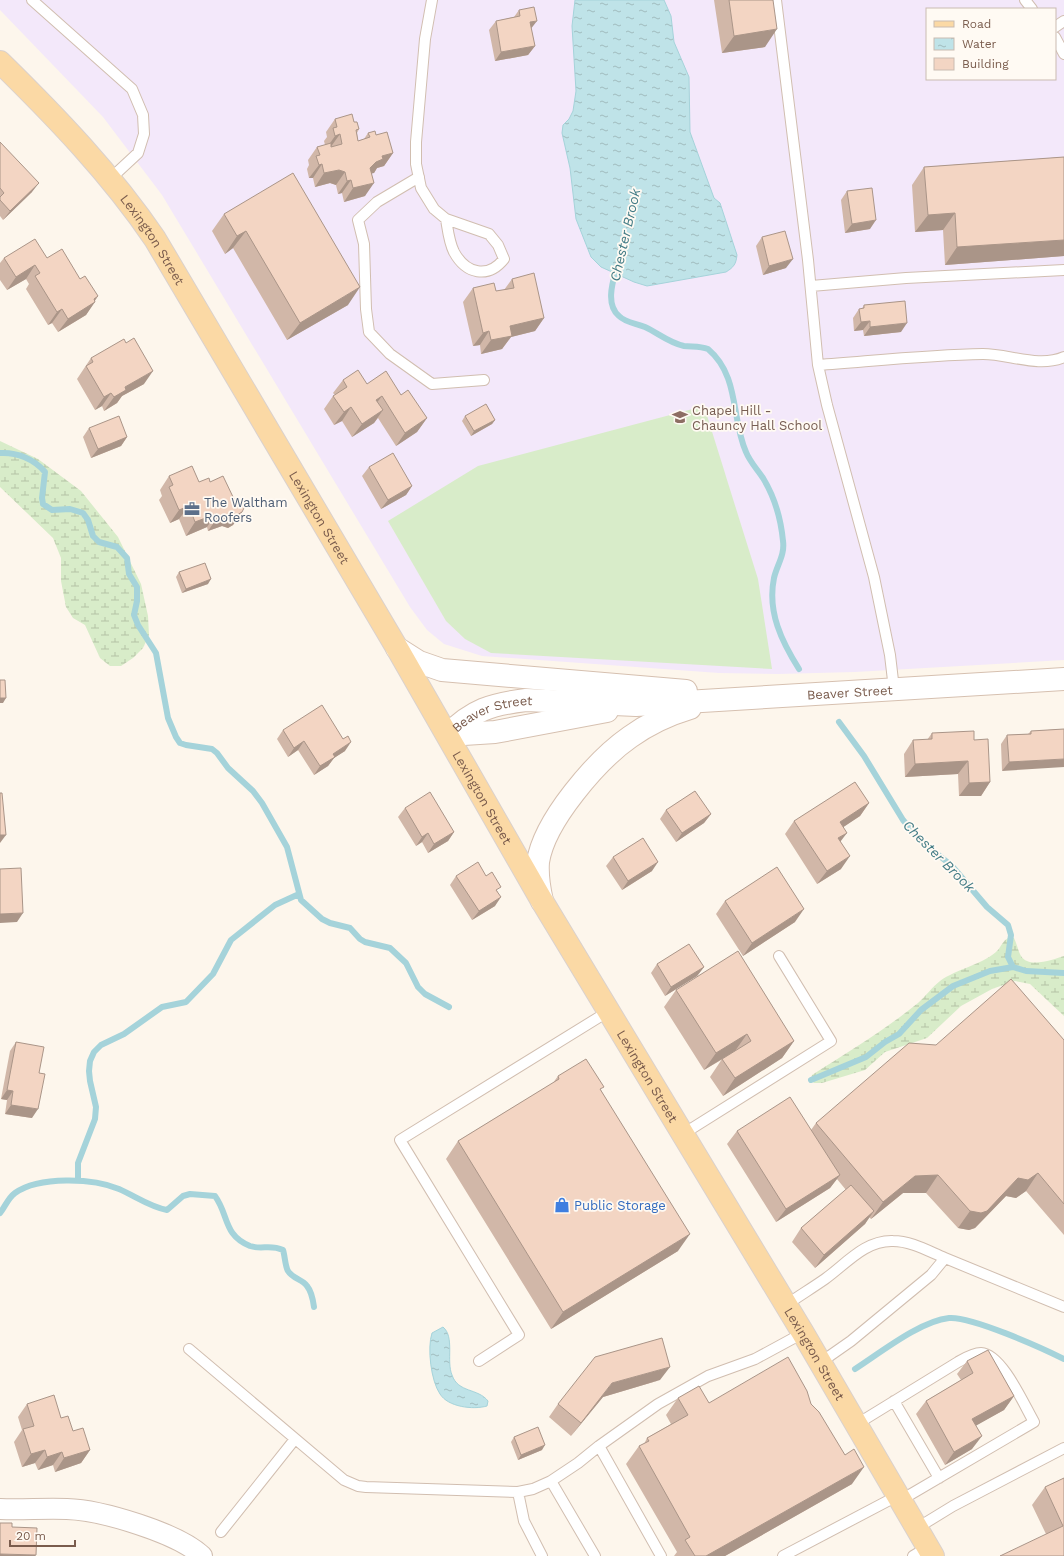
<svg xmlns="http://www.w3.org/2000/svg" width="1064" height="1556" viewBox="0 0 1064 1556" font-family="'Work Sans',sans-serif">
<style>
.education{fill:#f3e8fa;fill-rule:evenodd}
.wetland{fill:url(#wetland-marsh)}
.pitch{fill:#d8ecc9}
.water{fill:url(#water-ripples);stroke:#a5d3da}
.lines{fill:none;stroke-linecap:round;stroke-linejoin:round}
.stream{stroke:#a5d3da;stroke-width:6}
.lane-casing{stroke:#d1beb0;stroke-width:12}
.street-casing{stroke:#d1beb0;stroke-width:22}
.secondary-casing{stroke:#d6c0b0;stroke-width:24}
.primary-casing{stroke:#dad1cd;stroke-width:24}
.lane{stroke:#fff;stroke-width:10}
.street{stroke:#fff;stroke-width:20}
.secondary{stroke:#fff;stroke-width:22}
.primary{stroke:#fbd9a5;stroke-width:22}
.wall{fill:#d1b7a8}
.shaded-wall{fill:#aa9588}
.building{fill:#f3d5c3;stroke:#aa9588}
.labels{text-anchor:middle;stroke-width:3.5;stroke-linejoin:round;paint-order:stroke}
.street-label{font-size:13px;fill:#7a5c4d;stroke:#fffaf3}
.education-label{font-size:13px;fill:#785e54;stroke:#fffaf3;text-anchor:start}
.service-label{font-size:13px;fill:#4e5e75;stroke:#fffaf3;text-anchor:start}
.shop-label{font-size:13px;fill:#366cbe;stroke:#fffaf3;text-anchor:start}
.water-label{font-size:14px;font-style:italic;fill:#437c86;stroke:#fffaf3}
</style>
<defs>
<pattern id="wetland-marsh" width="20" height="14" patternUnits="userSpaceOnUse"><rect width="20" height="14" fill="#d8ecc9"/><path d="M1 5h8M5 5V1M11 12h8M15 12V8" fill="none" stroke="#b4c2a5"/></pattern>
<pattern id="water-ripples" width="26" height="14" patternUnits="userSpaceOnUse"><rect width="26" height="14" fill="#bfe3e8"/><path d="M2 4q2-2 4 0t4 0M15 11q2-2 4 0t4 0" fill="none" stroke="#a0bbbe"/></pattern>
</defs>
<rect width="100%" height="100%" fill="#fdf6ec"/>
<path class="education" d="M0,0H1064V660L855,672L778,674L719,673L482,656L444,644L427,630L410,607L162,195L103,117L0,10ZM927,9H1055V79H927Z"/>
<path class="wetland" d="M0,441L38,459L81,491L118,537L141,584L148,616L149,635L143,648L133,658L121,666H110L100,658L85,625L73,618L66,607L61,581V558L53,538L0,487Z
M1008,938H1014C1017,944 1018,951 1021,956C1029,969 1054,959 1064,956V1016L1030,984L1015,981L992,989L961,1006L927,1038L885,1052L865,1070L822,1083H814L811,1080L812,1075C848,1052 885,1030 918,1003C926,996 932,987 940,981C956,969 985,964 998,950C1002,945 1002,942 1008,938Z"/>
<path class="pitch" d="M704,406L758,579L772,669L491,653L465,639L446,621L388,521L478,466Z"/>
<path class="water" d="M575,0H664L671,16L674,42L689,77L690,132L714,198L720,203L737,255C736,264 734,267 726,272L647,286L634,282L601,267L591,257L576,219L570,168L562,133L563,125L569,119L573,111L576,91L572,26Z
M443,1327C455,1337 446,1361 452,1375C458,1393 478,1388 488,1401L487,1406C473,1410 448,1407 440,1394C431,1381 427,1348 432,1333Z"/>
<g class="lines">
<path class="stream" d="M617,266C613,281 605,304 619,316C626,323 636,323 645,327C658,333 669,343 684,346C692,347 700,346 708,349C740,376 731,419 746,452C750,462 757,469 763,478C774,496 781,520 783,541C785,555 777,565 774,578C767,612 782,642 799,669
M0,453C17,452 34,459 45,472L42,498L43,504L52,510L70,509L83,513L88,520L93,536L99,542L117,547L127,558L129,574L137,587V601L134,615L138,625L156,653L168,718L176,737L180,743L186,745L212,749L217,753L228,768L253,791L262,803L287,847L301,900L322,919L330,923L350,928L360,939L365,942L390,948L406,963L418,987L425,994L449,1007
M839,722L864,756L903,820L920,840L952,866L987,907L1008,925L1011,935L1008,957L1013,967L1026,971L1064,973
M811,1080L866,1057L885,1042L899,1034L921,1010L953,986L990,971L1013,967
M78,1181V1163L95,1119L96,1107L90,1081L89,1071L90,1061L94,1052L101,1045L124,1034L162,1007L186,1002L213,974L231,940L275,905L299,894
M0,1213C5,1207 8,1198 15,1193C39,1176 93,1178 119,1189C135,1196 150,1207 167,1210L183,1196L190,1194L215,1196C229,1215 223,1235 250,1246C262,1250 270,1244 283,1250C285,1256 285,1266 288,1271C293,1279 302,1279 307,1286C312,1292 313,1300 314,1307
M855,1369C880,1353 920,1321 949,1318C971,1316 1042,1348 1064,1359"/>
<defs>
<path id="lane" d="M32,0L132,89L143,115L144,134L138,153L110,179
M432,0L425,39L416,142V164L421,188L434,209L446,219L489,234L498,245L504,259C488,279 466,274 454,252C449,242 448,231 446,219
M776,0L808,260L818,365L827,405L874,577L890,655L894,689
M1025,0L1032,9
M1055,27L1064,21
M1055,37L1064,54
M419,177L377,202L358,220L364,244L366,309L369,332L390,354L432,384L484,380
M811,286L906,278L1064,270
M818,365C873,361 928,355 983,354C1009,354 1039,368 1064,357
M683,1134L831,1041L779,956
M786,1305C799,1296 812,1288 825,1279C846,1264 865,1240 893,1241C911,1241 928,1251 945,1258
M189,1349L344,1480L358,1486L366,1487L518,1492L533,1489L551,1481
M479,1361L519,1335L400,1140L609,1011
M821,1362L851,1341L931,1275L945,1258L1064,1307
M894,1401L939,1478
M857,1424L958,1362C965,1358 973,1353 981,1353C1002,1354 1024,1405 1034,1422L901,1500
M599,1446L661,1556
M518,1492L524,1521L542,1556
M917,1528L953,1506L1064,1448
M221,1532L295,1439
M595,1556L551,1481L578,1463L599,1446L658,1404L708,1376L755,1359L803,1333
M783,1556L899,1495
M913,1556L928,1547"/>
<path id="street" d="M0,1509C22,1510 45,1508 67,1509C101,1510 178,1533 202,1556"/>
<g id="secondary">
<path d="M397,648L419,662L442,670L686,691"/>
<path id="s1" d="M448,735C472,710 492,704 526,700L636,705L1064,679"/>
<path d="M448,735L495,732L607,711"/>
<path d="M542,901C539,888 537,875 538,862C544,821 597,760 630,737C648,724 670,714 690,708"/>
</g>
<g id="primary">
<path id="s2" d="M0,62C56,117 111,174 155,239L397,648L542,901L803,1333L933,1556"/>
</g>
</defs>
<use href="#lane" class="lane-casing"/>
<use href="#street" class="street-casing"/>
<use href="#secondary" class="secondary-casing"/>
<use href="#primary" class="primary-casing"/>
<use href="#lane" class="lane"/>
<use href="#street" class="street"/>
<use href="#secondary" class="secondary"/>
<use href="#primary" class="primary"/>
</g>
<path class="wall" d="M714,0H773L765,47L722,53Z
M519,10L531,28L535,46L528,55L495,61L489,30L496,21L514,17Z
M335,119L354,122L359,129L357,133L358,141L364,139L368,133L376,135L393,153L384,166L377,168L374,173H372L365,196L344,202L342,193L338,194L336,185L330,183L315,187L313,178H309L307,169L309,165L308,160L317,147L325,145L324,141L327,137L326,132Z
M0,142L32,192L3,220L0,216Z
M1064,157V256L945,265L943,230L915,232L912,185L924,167Z
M847,191L870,229L845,233L841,200Z
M224,214L348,305L287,340L233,248L225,254L212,231Z
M762,237L786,268L763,275L756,246Z
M4,258H47L80,279L98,296L86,315L58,332L52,323L48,325L26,289L29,284L26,279L7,290L0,280V263Z
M512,279L544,318L535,331L511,337L502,349L481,354L480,345L473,346L463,302L473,288L496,291L504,290Z
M864,305L901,332L864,336L863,330L854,331L853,318L859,309H862Z
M91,358L144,384L122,396L117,403L104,411L102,406L95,410L77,379Z
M343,380L367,384L401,395L427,418L417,432L396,446L378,418L374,423L352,437L342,421L334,425L324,409L333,396L335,395L333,393Z
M465,416L495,420L492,424L471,436L462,421Z
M89,428L127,437L121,446L91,458L83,437Z
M369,467L412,486L406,495L381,509L362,476Z
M169,476L199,482H210L234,499L242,512L233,525L228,528L222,526L208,531L207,527L186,536L179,519L170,523L159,500L162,496L160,490Z
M179,572L208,584L182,593L176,577Z
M1064,729L1002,771L1001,744L1007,735L1028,734L1031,731Z
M283,730L345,751L334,758L328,766L314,775L298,750L288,757L277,739Z
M932,733L974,740L990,782L981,796H959L958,774L905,777L904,754L913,740H927Z
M869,803L860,816L843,827L841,841V869L817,884L785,834L794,821Z
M405,808L454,832L448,841L428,853L422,842L416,846L398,817Z
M666,810L711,814L704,823L676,842L660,819Z
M613,857L652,871L622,890L606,866Z
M456,876H486L498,892L495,906L472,920L450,885Z
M725,901L795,922L743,956L716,914Z
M657,964L704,967L697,976L665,996L651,973Z
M676,990L794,1041L782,1058L723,1096L710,1077L722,1059L735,1052L704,1070L664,1007Z
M1064,1040V1235L1026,1191L1016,1198L1006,1196L975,1228L969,1230L958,1228L926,1193H903L871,1219L869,1217L865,1224L815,1268L792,1242L801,1228L846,1190L837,1179L830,1188L776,1222L727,1144L737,1131L811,1130L816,1123L936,1045Z
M16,1042L32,1118L5,1114L7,1100L1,1099L10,1051Z
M558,1076L601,1090L678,1251L551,1329L446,1159L458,1141L553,1083Z
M967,1361L1014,1396L1004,1410L976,1425L972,1449L945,1465L916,1414L926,1401L961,1380L957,1374Z
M660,1380L603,1397L571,1436L549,1417L558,1404Z
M678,1398L709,1403L811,1404L852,1484L725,1556H674L677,1552L626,1464L639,1446L644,1444L647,1438L671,1424L666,1415Z
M27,1404L61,1418L73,1431L90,1450L81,1463L55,1472L53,1465L38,1470L35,1463L22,1467L14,1442L22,1430L18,1417Z
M514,1437L542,1450L518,1460L511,1442Z
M1064,1478V1556L1046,1534L1032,1505L1045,1487Z"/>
<path class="shaded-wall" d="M537,21L530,30V22Z
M777,29L765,47L722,53L734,36Z
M535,46L528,55L495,61L501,52Z
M340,134L330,148L326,149L335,136Z
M393,153L384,166L377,168L374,173L366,175L370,168L382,156Z
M322,164L313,178H309L319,165Z
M339,170L345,172L336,185L330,183L315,187L324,173Z
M351,180L342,193L338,194L347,181Z
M39,183L32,192L3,220L10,211Z
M374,183L365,196L344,202L353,188Z
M955,213L943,230L915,232L928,215Z
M876,220L870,229L845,233L852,224Z
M246,231L233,248L225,254L237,236Z
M1064,240V256L945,265L957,247Z
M793,259L786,268L763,275L769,266Z
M35,265L26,279L7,290L16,277Z
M360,287L348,305L287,340L300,323Z
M98,296L93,303L95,302L86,315L58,332L68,319Z
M62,309L52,323L48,325L57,312Z
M544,318L535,331L511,337L502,349L481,354L491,340L510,326Z
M870,321L863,330L854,331L861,322Z
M907,323L901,332L864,336L870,327Z
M489,331L480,345L473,346L483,333Z
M153,371L144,384L122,396L117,403L104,411L114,397L125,387Z
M111,393L102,406L95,410L104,397Z
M382,396L372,409L376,400Z
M351,407L342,421L334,425L344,412Z
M383,410L374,423L352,437L362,424Z
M427,418L417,432L396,446L405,433Z
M495,420L492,424L471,436L474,431Z
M127,437L121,446L91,458L98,449Z
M412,486L406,495L381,509L388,500Z
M189,506L179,519L170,523L179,510Z
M242,512L233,525L228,528L222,526L208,531L217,518L231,513Z
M216,514L207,527L186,536L195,522Z
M211,579L208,584L182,593L186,589Z
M0,698H6L3,703H0Z
M304,741L298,750L288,757L294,748Z
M351,742L345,751L334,758L328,766L314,775L320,766L333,754Z
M1064,759V767L1002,771L1009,762Z
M968,761L958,774L905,777L915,764Z
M990,782L981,796H959L969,783Z
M869,803L860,816L830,836L840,822Z
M711,814L704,823L676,842L682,833Z
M454,832L448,841L428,853L434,844Z
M428,833L422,842L416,846L422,837Z
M847,833L837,846L838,838Z
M0,835H6L0,843Z
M850,856L841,869L817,884L827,871Z
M658,862L652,871L622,890L628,881Z
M501,897L495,906L472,920L479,911Z
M804,909L795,922L743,956L752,943Z
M23,913L17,922L0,923V914Z
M704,967L697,976L665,996L671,987Z
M747,1034L735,1051L704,1070L716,1053Z
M794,1041L782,1058L723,1096L735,1078Z
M7,1090L13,1091L7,1100L1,1099Z
M11,1105L38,1109L32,1118L5,1114Z
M1038,1173L1026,1191L1016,1198L1006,1196L975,1228L969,1230L958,1228L970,1211L1018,1178Z
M840,1175L830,1188L776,1222L786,1209Z
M938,1175L926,1193H903L871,1219L883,1202L915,1176Z
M874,1211L865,1224L815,1268L824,1255Z
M690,1234L678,1251L551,1329L563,1312Z
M670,1367L660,1380L603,1397L571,1436L581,1423L612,1383Z
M1014,1396L1004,1410L963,1433L972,1419Z
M982,1436L972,1449L945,1465L954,1452Z
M545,1445L542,1450L518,1460L521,1455Z
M45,1450L35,1463L22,1467L31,1454Z
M90,1450L81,1463L55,1472L64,1458Z
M62,1452L53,1465L38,1470L47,1457Z
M864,1467L852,1484L725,1556H706Z
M0,1554L36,1555L35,1556H0Z"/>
<path class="building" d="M729,0H773L777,29L734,36Z
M534,7L537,21L530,22L535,46L501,52L496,21L520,16L519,10Z
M352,114L354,122H357L359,129L356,130L358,141L370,137L368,133L375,131L376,135L387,132L393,153L382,156L383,159L376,162L370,168L374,183L353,188L351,180L347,181L345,172L339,170L324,173L322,164L319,165L316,156L320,155L317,147L331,143V147L342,144L340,134L335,136L333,128L337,127L335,119Z
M0,142L39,183L10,211L0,200V197L4,193L0,188Z
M1064,157V240L957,247L955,213L928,215L924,167Z
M293,173L360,287L300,323L246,231L237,236L224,214Z
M872,188L876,220L852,224L847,191Z
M785,231L793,259L769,266L762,237Z
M35,239L47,258L62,249L80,279L85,276L98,296L94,299L95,302L68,319L62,309L57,312L35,276L40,273L35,265L16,277L4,258Z
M534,273L544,318L510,326L512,336L491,340L489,331L483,333L473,288L494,283L496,291L514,288L512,279Z
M905,301L907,323L870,327V321L861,322L859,309L864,308V305Z
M134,338L153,371L125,387L126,390L114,397L111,393L104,397L86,366L93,362L91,358L124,339L126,343Z
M358,370L367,384L386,371L401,395L408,390L427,418L405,433L382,396L376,400L383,410L362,424L351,407L344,412L333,396L347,387L343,380Z
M486,404L495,420L474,431L465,416Z
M119,416L127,437L98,449L89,428Z
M393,453L412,486L388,500L369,467Z
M192,466L199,482L209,478L210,482L223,476L234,499H240L244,503V508L242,512L237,515L231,513L217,518L216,514L195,522L189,506L179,510L169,487L173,485L169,476Z
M205,563L211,579L186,589L179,572Z
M0,680H5L6,698H0Z
M322,705L343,739L348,736L351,742L333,754L335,757L320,766L304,741L294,748L283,730Z
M1064,729V759L1009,762L1007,735L1031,734V731Z
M974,731V740L988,739L990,782L969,783L968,761L915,764L913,740L932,739V733Z
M855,782L869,803L840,822L847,833L838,838L850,856L827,871L794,821Z
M695,791L711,814L682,833L666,810Z
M430,792L454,832L434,844L428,833L422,837L405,808Z
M0,793H2L6,835H0Z
M643,838L658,862L628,881L613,857Z
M478,862L486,876L492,872L501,887L496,890L501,897L479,911L456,876Z
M777,867L804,909L752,943L725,901Z
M21,868L23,913L0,914V869Z
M689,944L704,967L671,987L657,964Z
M738,951L794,1041L735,1078L722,1059L751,1041L747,1034L716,1053L676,990Z
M1011,979L1064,1040V1204L1038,1173L1028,1180L1018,1178L987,1211L981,1213L970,1211L938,1175L915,1176L883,1202L816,1123L909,1043L936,1045Z
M16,1042L44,1047L39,1073L45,1074L38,1109L11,1105L13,1091L7,1090Z
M586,1059L604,1087L600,1089L690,1234L563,1312L458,1141L559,1079L558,1076Z
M790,1097L840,1175L786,1209L737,1131Z
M851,1185L874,1211L824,1255L801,1228Z
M662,1338L670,1367L612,1383L581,1423L558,1404L595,1357Z
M988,1350L1014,1396L972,1419L982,1436L954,1452L926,1401L973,1373L967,1361Z
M788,1357L807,1391L811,1404L819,1412L845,1455L854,1449L864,1467L706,1556H695L685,1540L690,1537L639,1446L649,1441L647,1438L688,1415L678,1398L699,1386L709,1403Z
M54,1395L61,1418L68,1416L73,1431L83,1428L90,1450L64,1458L62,1452L47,1457L45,1450L31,1454L23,1429L34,1426L27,1404Z
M538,1427L545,1445L521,1455L514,1437Z
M1064,1478V1556H1000L1063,1526L1045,1487Z
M0,1523H12V1527L37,1528L36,1555L0,1554Z"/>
<defs>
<symbol id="school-bare" viewBox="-9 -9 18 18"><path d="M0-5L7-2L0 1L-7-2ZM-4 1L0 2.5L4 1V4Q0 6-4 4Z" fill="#8d6e63" stroke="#fffaf3" stroke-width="2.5" paint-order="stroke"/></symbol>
<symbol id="office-bare" viewBox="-9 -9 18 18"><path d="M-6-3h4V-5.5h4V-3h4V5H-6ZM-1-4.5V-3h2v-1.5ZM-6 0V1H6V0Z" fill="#5c6f8a" stroke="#fffaf3" stroke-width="2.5" paint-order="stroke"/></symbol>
<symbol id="shop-bare" viewBox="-9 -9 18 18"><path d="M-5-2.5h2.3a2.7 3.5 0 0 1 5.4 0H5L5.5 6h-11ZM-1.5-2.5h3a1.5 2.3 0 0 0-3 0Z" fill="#3f7fe0" stroke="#fffaf3" stroke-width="2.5" paint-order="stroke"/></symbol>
</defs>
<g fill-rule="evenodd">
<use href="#school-bare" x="669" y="406" width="22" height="22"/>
<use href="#office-bare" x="181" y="498" width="22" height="22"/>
<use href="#shop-bare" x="551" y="1194" width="22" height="22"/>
</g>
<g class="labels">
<g class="street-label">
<text dy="5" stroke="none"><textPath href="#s2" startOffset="235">Lexington Street</textPath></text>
<text dy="5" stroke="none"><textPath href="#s2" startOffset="559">Lexington Street</textPath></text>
<text dy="5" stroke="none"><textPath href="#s1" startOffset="412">Beaver Street</textPath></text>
<text dy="5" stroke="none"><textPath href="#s1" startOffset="51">Beaver Street</textPath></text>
<text dy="5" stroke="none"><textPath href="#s2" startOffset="883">Lexington Street</textPath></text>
<text dy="5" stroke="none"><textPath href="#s2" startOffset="1207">Lexington Street</textPath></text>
<text dy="5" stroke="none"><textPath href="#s2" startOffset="1531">Lexington Street</textPath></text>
</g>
<g class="education-label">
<text x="692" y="415">Chapel Hill -<tspan x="692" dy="15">Chauncy Hall School</tspan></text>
</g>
<g class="service-label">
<text x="204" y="507">The Waltham<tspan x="204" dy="15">Roofers</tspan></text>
</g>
<g class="shop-label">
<text x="574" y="1210">Public Storage</text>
</g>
<g class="water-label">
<text transform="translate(625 235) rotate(-77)" y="5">Chester Brook</text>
<text transform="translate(939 856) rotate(45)" y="5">Chester Brook</text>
</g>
</g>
<rect x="926" y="8" width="130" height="72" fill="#fffaf3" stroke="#cabbb1"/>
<rect x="934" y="21" width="20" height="6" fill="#fbd9a5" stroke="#cabbb1"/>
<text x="962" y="28" font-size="12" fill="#7a5c4d">Road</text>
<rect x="934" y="38" width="20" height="12" fill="url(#water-ripples)" stroke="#cabbb1"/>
<text x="962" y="48" font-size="12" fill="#7a5c4d">Water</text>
<rect x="934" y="58" width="20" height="12" fill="#f3d5c3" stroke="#cabbb1"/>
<text x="962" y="68" font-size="12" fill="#7a5c4d">Building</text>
<path d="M10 1540v6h65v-6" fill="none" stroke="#7a5c4d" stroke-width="2"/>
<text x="16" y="1540" font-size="12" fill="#7a5c4d" stroke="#fffaf3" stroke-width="3" paint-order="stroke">20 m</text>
</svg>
